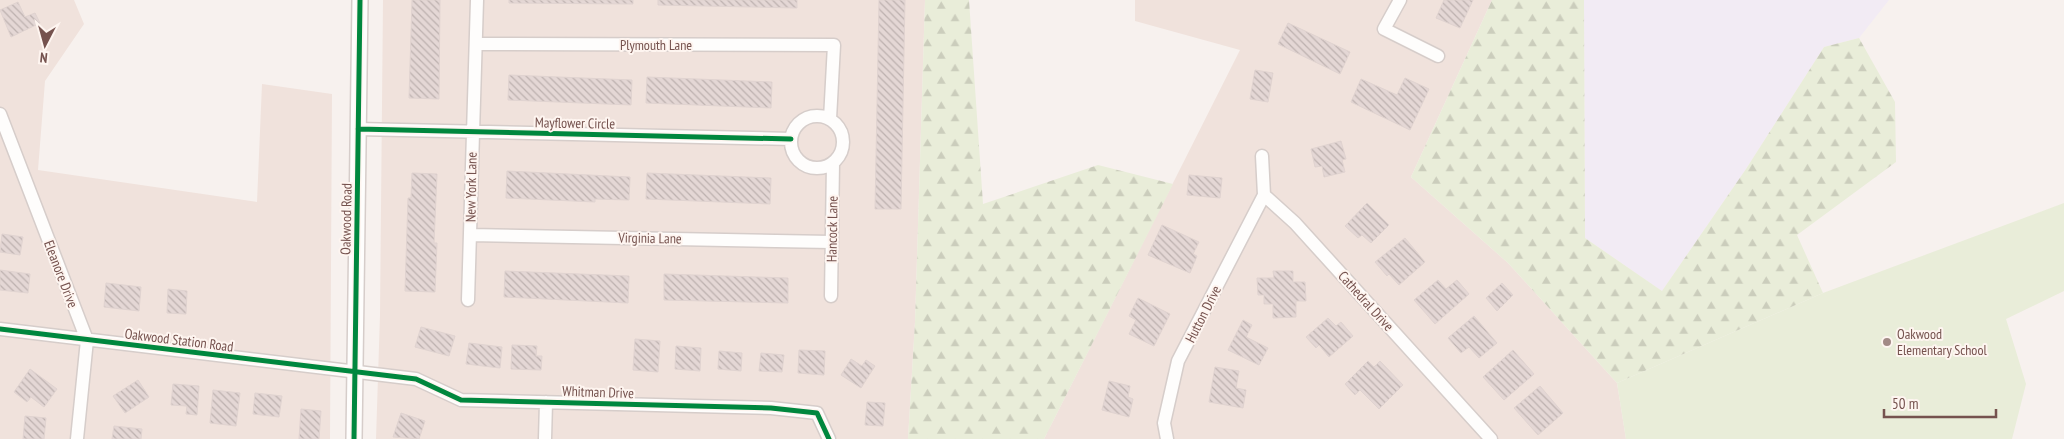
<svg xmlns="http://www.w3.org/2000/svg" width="2064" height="439" viewBox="0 0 2064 439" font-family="'PT Sans Narrow',sans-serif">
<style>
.residential{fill:#f0e2dc}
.education{fill:#f2ebf4}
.green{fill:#e9edd9}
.forest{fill:url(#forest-firs)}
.building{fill:url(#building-back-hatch);stroke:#e0d3d0}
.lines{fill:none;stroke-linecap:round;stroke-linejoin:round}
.minor-casing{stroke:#d6cdca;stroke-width:15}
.tertiary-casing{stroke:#d6cdca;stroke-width:18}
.minor{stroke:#fefdfc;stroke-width:12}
.tertiary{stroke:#fefdfc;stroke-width:15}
.cycleway-casing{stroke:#fef5f0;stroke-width:8}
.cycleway{stroke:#00873e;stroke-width:5}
.poi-dot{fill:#a28a86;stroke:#fef5f0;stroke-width:2}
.labels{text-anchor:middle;stroke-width:4;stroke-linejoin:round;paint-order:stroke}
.street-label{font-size:14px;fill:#75524e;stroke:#fef5f0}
.poi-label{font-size:14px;fill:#75524e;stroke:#fef5f0;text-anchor:start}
</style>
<defs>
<pattern id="forest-firs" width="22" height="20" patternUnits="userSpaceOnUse" patternTransform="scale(1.25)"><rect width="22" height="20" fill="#e9edd9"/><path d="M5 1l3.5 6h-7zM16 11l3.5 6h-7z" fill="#cbcdbc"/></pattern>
<pattern id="building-back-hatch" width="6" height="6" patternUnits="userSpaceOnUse" patternTransform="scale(1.25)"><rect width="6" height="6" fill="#e4d7d5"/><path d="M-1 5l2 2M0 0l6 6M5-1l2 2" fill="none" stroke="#bdb1af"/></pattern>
</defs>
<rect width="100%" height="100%" fill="#f7f1ee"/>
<path class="residential" d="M0,0H74L84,24L45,81L38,170L257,202L262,84L332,94L330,439H0Z
M383,0H925L915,322L908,439H376L380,315Z
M1135,0H1492L1411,177L1508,263L1617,383L1626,439H1044L1240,50L1135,21Z"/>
<path class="education" d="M1584,0H1889L1859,38L1824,47L1746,169L1662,291L1585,238Z"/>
<path class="green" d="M2064,203V291L2006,319L2026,384L2012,439H1626L1617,383L1823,293Z"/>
<path class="forest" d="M925,0H969L983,204L1098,165L1173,184L1044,439H908L915,322Z
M1492,0H1584L1585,238L1662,291L1746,169L1824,47L1859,38L1895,102L1896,162L1797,235L1823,293L1617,383L1508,263L1411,177Z"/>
<path class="building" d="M412,0H440L439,99L409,98Z
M509,0H633V4L509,3Z
M658,0H797V8L658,5Z
M879,0H905L901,209H875Z
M1444,0H1473L1460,28L1436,18Z
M18,2L25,17L35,13L40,23L11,37L0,10Z
M1288,23L1350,52L1340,74L1278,44Z
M1255,70L1273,73L1268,102L1250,99Z
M509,75L632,80L631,105L508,100Z
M647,77L772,82L771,108L646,103Z
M1405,78L1429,89L1410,130L1351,102L1361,79L1397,95Z
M1341,141L1346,159L1342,160L1345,172L1324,177L1322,166L1315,167L1311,149Z
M507,171L630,177L629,200L595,199V202L506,198Z
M412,173L437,174L434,243H437L435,292L405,291L408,198H411Z
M647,173L771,178L770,204L646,199Z
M1189,175L1222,178L1220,198L1187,195Z
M1367,203L1389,225L1371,243L1362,235L1358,238L1345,226Z
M1162,225L1199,242L1193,254L1197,256L1190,273L1148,255Z
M2,234L23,237L20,255L0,252Z
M1405,238L1425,262L1399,285L1389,274L1387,276L1375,262Z
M0,270L30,274L28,293L0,290Z
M505,271L629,276L628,303L504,297Z
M1273,271H1293V282H1305L1306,301H1296V317L1273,318V304H1264V295H1258L1257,278H1274Z
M664,274L788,278V303L664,300Z
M1438,280L1446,289L1457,280L1469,294L1435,324L1414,300Z
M106,283L141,287L139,311L104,307Z
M1502,283L1513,295L1497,311L1486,298Z
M168,289L187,291L186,314L167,313Z
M1138,298L1170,314L1154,346L1129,334L1136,320L1129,316Z
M1474,316L1497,343L1479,358L1469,347L1461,353L1448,338Z
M1328,318L1336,326L1341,322L1353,336L1329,357L1319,345L1316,348L1306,337Z
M1243,320L1252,325L1246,337L1268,348L1259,365L1228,350Z
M421,327L455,336L449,356L415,347Z
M635,339L660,341L658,372L633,370Z
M469,343L502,347L500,368L466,364Z
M512,345L537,346L536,356H542L541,370L511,369Z
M676,346L701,348L700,371L675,369Z
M799,350L825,351L824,375L798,373Z
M1513,350L1534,374L1504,400L1483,377Z
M719,351L742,353L741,371L718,369Z
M761,353L784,355L782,372L759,371Z
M851,359L862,366L866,360L875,366L861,388L841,375Z
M1368,361L1374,367L1380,361L1403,385L1379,409L1360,390L1355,395L1345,384Z
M1215,367L1239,371L1236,388L1246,390L1243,408L1209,402Z
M30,369L57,389L44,407L31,397L27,402L14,392Z
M138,380L149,397L125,413L113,396Z
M1109,381L1130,386L1128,397L1133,399L1129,417L1102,410Z
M173,384L199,386L197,415L186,414L187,406L171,405Z
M1540,386L1563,413L1538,435L1514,408Z
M213,390L240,393L236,426L210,423Z
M255,393L282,396L279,417L253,414Z
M867,402L885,403L883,426L865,425Z
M301,409L321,411L319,439H299Z
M401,413L425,421L419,439L393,437Z
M25,416L46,418L44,439H23Z
M114,426L142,429L141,439H112Z"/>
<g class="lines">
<defs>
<path id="minor" d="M1400,0L1384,29L1438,56
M477,44L834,45L830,119
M0,114L87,340L77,439
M791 142a26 26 0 1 1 52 0a26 26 0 1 1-52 0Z
M358,129L791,139
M1262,156L1264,195L1295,223L1491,439
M470,235L831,242
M831,296L833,163
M468,300L477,0
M0,329L416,379L461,400L771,408L817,413L829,439
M545,439L546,402
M1167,439L1164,423L1178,361L1264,195"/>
<path id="tertiary" d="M354,439L360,0"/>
</defs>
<use href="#minor" class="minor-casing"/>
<use href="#tertiary" class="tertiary-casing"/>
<use href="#minor" class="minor"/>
<use href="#tertiary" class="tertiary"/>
<defs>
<path id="cycleway" d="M358,129L791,139
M0,329L416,379L461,400L771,408L817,413L829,439
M354,439L360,0"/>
</defs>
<use href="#cycleway" class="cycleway-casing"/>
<use href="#cycleway" class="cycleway"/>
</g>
<circle class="poi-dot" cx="1887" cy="342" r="5"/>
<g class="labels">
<g class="street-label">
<text x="656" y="50">Plymouth Lane</text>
<text transform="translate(575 123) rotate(1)" y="5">Mayflower Circle</text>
<text transform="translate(471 187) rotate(-89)" y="5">New York Lane</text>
<text transform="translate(346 219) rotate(-89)" y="5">Oakwood Road</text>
<text transform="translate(832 229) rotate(-89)" y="5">Hancock Lane</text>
<text transform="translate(650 238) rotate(1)" y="5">Virginia Lane</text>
<text transform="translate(61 274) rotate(69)" y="5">Eleanore Drive</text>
<text transform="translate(1366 301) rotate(48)" y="5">Cathedral Drive</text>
<text transform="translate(1203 314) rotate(-63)" y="5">Hutton Drive</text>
<text transform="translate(179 340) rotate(7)" y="5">Oakwood Station Road</text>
<text transform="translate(598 392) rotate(2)" y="5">Whitman Drive</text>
</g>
<g class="poi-label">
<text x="1897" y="339">Oakwood<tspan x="1897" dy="16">Elementary School</tspan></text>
</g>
</g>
<g transform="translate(45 45) rotate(186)" stroke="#fef5f0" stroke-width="4" paint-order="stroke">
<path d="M0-4L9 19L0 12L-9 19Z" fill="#75524e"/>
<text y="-8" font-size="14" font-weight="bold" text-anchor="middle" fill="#75524e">N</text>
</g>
<path d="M1884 409v8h112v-8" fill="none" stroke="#75524e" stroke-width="2.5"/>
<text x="1892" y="409" font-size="15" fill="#75524e" stroke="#fef5f0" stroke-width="4" paint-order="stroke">50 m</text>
</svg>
